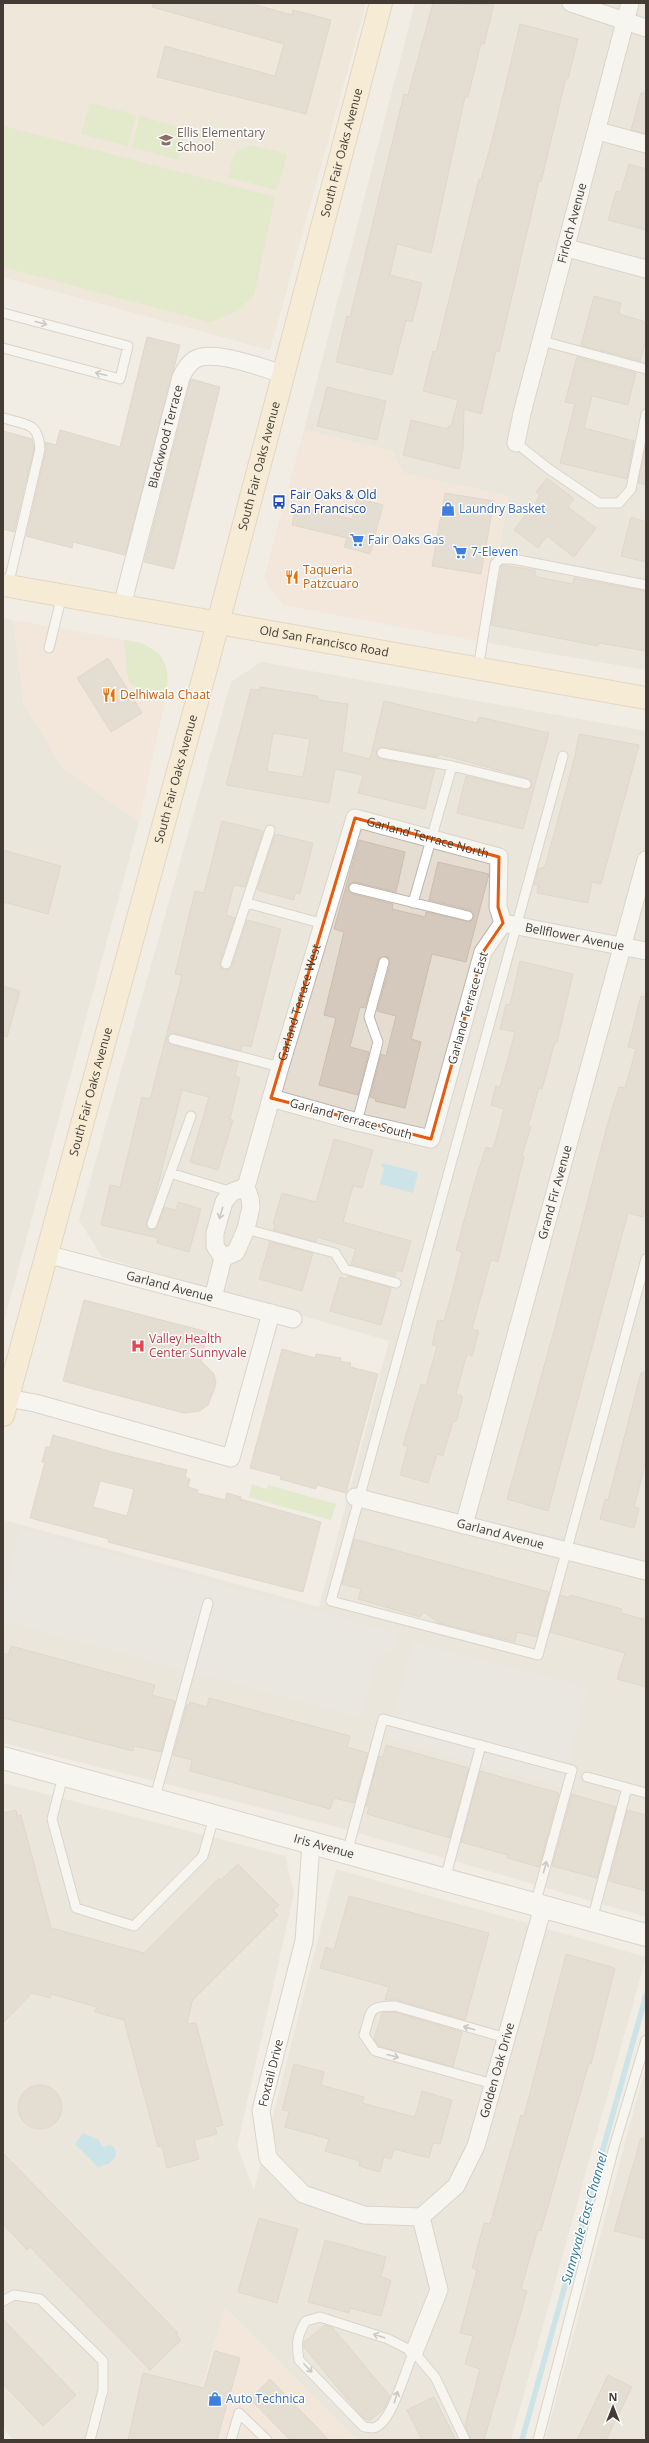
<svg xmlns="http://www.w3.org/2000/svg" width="649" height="2443" viewBox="0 0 649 2443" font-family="'Open Sans',sans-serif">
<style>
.residential{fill:#e5ddd2}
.commercial{fill:#f3e0cf}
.education{fill:#eadfce}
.green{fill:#d2e5ad}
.parking{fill:#e2dfdc}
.water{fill:#a1d7ed}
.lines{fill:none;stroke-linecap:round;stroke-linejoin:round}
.stream{stroke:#a1d7ed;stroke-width:5.5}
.building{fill:#d5c9bd;stroke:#cdbdad;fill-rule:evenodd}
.service-casing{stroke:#bfb5aa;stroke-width:11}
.minor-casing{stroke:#bfb5aa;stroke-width:19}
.tertiary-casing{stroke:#bfb5aa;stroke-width:24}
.secondary-casing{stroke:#d3bc97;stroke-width:24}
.service{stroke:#fff;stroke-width:9}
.minor{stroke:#fff;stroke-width:17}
.tertiary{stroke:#fff;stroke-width:22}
.secondary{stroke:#fde8c2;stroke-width:22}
.oneway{stroke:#a19d9a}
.marked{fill:none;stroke:#e8590c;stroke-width:3;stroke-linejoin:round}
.labels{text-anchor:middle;stroke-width:3;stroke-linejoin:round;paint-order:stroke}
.education-label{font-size:12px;fill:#785e54;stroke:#fff;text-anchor:start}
.street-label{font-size:12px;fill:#433b34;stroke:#fff}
.transit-label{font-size:12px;fill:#164399;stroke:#fff;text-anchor:start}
.shop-label{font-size:12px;fill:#366cbe;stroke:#fff;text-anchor:start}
.food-label{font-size:12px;fill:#c56008;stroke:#fff;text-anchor:start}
.health-label{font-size:12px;fill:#be3a42;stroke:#fff;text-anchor:start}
.water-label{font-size:13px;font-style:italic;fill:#2e799c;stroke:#fff}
</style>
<rect width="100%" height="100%" fill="#f1ece4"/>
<path class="residential" d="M415,3H646V670L482,642L509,496L403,473L392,451L304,430Z
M3,618L13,620L24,705L64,769L139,822L3,1325Z
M261,662L646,731V1917L341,1828L3,1743L4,1520L319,1607L389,1341L102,1257L79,1220L231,682Z
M3,1783L285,1856L294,1893L237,2147L254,2190L336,1869L646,1957L511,2440H357L225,2307L186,2440H14L3,2428Z
M646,2066V2440H545Z"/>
<path class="commercial" d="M304,430L392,451L403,473L509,496L482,642L283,605L264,578Z
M13,620L143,643L159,654L167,690L139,822L64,769L24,705Z
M225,2307L357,2440H186Z"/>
<path class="education" d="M3,3H366L270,350L3,277Z"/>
<path class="green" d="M90,103L136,115L128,146L81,134Z
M140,116L186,129L178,160L132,147Z
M3,126L275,197L254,295L237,311L210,322L3,267Z
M250,145L287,154L277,190L228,177L235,153Z
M124,640C163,645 175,665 163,702L131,684L128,679Z
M252,1484L267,1489L268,1485L336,1504L331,1520L249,1497Z"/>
<path class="parking" d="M19,1528L398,1634L394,1648L376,1661L361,1718L3,1621V1608Z
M413,1642L588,1688L562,1787L387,1740Z"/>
<path class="water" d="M382,1163L418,1172L413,1193L380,1184L384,1168L381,1166Z
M83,2133L99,2140L102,2147L110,2145L115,2148L116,2156L110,2163L98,2167L75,2144Z"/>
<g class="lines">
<path class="stream" d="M522,2440L646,1995"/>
</g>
<path class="building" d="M153,3H249L292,15L293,10L331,20L306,114L157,77L165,46L275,76L284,44L152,7Z
M433,3L494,5L484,44L481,43L468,97H465L431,253L397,244L390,275L422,283L412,322L406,320L392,375L336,362L347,316L350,317L404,94L408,95Z
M520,24L578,39L568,79L566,78L541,182L539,181L499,352L496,351L481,414L464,409L463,450L459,469L403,455L411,420L448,429V426H451L458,400L423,391L433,351L436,352L479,179L481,180L495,129Z
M641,93H646V134L631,130Z
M629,164L646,169V230L608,220L616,191L621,192Z
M594,296L621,303L619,314L646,322V341L640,361L581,345Z
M147,337L180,345L125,555L73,542L72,548L26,536L46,450L45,442L56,445L60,430L120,447Z
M577,357L636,373L628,405L592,396L584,428L634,441L627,479L560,463L575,404L565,402Z
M191,379L220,387L174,569L144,562Z
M327,387L386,401L377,440L317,426Z
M3,431L32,439L34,449L14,532L3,529Z
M646,445V485L638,483Z
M547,478L574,499L568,507L596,528L574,557L547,536L538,548L514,530L531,508H533L540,495L536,492Z
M445,493L494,501L481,574L432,566Z
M357,498L383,505L370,554L344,547L347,538L292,525L296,506L352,519Z
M631,517L646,522V562L621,556Z
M502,565L535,570V575L538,577L573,584L574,578L646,591V651L599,643L598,646L491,625Z
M108,658L142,713L111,732L77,678Z
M260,687L318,696V700L348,704L342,752L370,759L384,701L477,723L479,717L549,733L523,829L457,813L466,776L525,790L532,786L530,779L439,754L438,757L383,747L376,752L377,755L381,759L435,769L425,809L358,793L363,775L335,769L329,803L226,785L251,689L259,690ZM273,733L310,739L303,777L267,771Z
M579,734L639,745L601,884L592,882L588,903L537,893L538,885H534L538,869L545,867L575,756Z
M222,821L263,831L245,887L234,885L226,915L235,918L220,962L221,968L227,970L232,966L247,920L281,929L251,1047L242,1045L241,1051L174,1033L167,1037V1041L171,1045L238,1062L235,1076L240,1078L230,1119L233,1120L218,1170L190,1162L209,1097L182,1090L155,1197L146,1225L150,1229H156L164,1207L176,1210L178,1202L201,1209L189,1252L157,1243L158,1238L101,1225L110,1185L120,1187L142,1097L150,1099L182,975L175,974L195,891L204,893Z
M275,834L313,843L300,894L295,893L294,900L257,890Z
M359,840L405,852L396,892L355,882L350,884L348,887L353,894L393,904L392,909L425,917L426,912L470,922L474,917L470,910L429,900L438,862L489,874L466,962L432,954L411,1039L421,1042L405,1108L375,1101L376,1099L370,1097L381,1054L386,1056L396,1016L377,1011L390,964L388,958L385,956L378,960L365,1008L360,1007L350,1047L369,1052L358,1095L319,1085L336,1018L324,1015L344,932L334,929Z
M3,850L61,866L48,914L3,902Z
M520,961L573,974L557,1043L555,1042L542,1089L539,1088L528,1126L531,1127L522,1156L524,1157L498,1262L491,1260L472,1329L479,1331L472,1356L467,1354L456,1394L463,1396L456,1422L453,1421L443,1456L437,1454L428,1483L400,1475L408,1446L403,1445L421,1384L426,1386L437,1346L432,1345L438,1320L444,1321L455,1281L462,1252L456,1250L475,1181L486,1147L493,1149L504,1109L491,1105L496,1086L500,1087L515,1032L500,1029L506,1004L510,1005Z
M3,986L20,991L7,1037L3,1036Z
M641,996L646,997V1206L643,1217L628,1213L548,1511L507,1499L555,1327L608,1122L619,1087L625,1088L636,1049L628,1047Z
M334,1139L373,1150L362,1188L353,1186L343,1222L411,1241L402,1272L397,1270L395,1276L351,1264L356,1249L317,1237L316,1242L273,1230L275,1225L273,1224L282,1193L316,1202Z
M270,1242L313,1253L302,1291L259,1279Z
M348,1276L391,1288L381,1325L330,1311L340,1277L347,1279Z
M84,1300L208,1332L201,1361L214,1374L216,1384L208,1405L200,1411L184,1413L63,1381Z
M282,1349L315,1358L316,1354L341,1358L340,1361L351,1363L350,1367L378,1374L346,1493L317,1485L316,1489L280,1479L281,1476L250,1468Z
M641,1373H646V1461L634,1507L639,1508L634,1528L600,1519L605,1499L608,1500Z
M53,1435L116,1453L187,1470L185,1477L190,1479L188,1487L198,1490L197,1493L225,1500L227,1493L241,1497L240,1499L321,1522L303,1592L108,1542L109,1539L30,1518L45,1462H42L46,1447H50ZM100,1481L134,1489L127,1516L93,1507Z
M354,1539L549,1592L537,1637L517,1632L515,1642L439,1623L424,1612L420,1617L358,1599L361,1589L342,1584Z
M560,1595L569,1598L570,1595L622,1609L621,1613L646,1620V1687L617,1679L625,1653L550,1632Z
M11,1646L155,1685L152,1695L175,1701L161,1752L134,1746L133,1751L3,1718V1653L8,1655Z
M209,1698L350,1736L347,1747L368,1753L354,1803L334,1798L330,1809L190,1771L192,1760L173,1755L187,1705H189L190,1702L207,1707Z
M386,1745L469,1768L450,1838L367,1814L369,1807L366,1806L379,1756L383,1757Z
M480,1771L559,1793L539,1867L507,1858L508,1855L461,1842Z
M572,1794L616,1807L597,1878L552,1866Z
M16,1810L17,1816L21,1815L51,1928L144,1953L219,1878L221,1880L238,1864L279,1905L273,1910L278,1915L192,2001L187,2024L196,2023L223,2125L215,2127L217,2134L194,2140L199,2159L167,2168L162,2146L158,2147L124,2020L95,2012L97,2007L51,1994L50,1998L32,1993L3,2023V1813Z
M627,1810L646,1815V1891L609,1881Z
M349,1896L489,1933L465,2020L397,2000H385L389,1987L320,1968L326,1947L334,1950Z
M566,1954L615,1968L591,2064L589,2063L541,2231L538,2230L521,2289L527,2291L484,2440H471L465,2425L480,2369L465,2364L473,2336L460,2333L477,2270L472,2268L484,2223L490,2224L521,2115L524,2116Z
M386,2012H394L462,2032L453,2067L379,2046L374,2039L382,2013Z
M294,2064L324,2072L321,2085L364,2097L362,2103L415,2117L422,2091L452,2100L440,2144L433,2143L429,2158L394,2149L391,2159L384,2157L380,2172L359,2166L360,2161L325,2151L329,2139L285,2127L289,2111L282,2110Z
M18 2107a22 22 0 1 1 44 0a22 22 0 1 1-44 0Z
M641,2138L646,2139V2239L614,2231Z
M3,2153L178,2333L176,2334L181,2340L150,2370L30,2247L27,2250L3,2224Z
M259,2218L298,2229L277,2303L238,2292Z
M325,2240L386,2257L381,2277L391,2280L381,2316L350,2308L349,2313L308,2302Z
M3,2319L76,2395L43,2426L3,2384Z
M325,2325L332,2327L390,2396L384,2409L369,2421L361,2416L304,2347V2342Z
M215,2351L240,2358L217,2440H128L143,2373L204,2388Z
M608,2375L632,2387L606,2440H577Z
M270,2379L329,2440H290L250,2399Z
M434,2397L456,2440H422L407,2410Z"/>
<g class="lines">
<defs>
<path id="service" d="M3,313L128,346L120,379L3,348
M542,341L646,369
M4,418C27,426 38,421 40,449L8,586
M516,443L549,469L599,503H619L631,489L646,414
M49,648L62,595
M478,669L495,564L500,559H513L646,585
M382,753L452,766L526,784
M563,756L331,1601L538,1655L646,1259
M354,888L468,916
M247,903L324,924
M413,903L452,766
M226,964L270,830
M173,1039L280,1067
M357,1122L378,1042L369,1017L384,962
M170,1173L232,1192
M152,1224L191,1116
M246,1229L335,1253L345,1269L396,1283
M63,1776L52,1819L76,1908L134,1926L203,1856L214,1817
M587,1777L646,1793
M154,1801L208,1603
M347,1853L383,1719L572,1770L535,1905
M445,1879L481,1745
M592,1920L627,1788
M493,2084L375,2051L364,2035C372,2010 367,2006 395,2006L506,2038
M3,2301L14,2295L40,2299L103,2361V2390L90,2440
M414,2352C405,2369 392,2425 373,2428C371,2428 367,2427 364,2427L299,2360C296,2344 297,2335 306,2321L320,2317L388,2339L414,2352L435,2377L465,2440
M231,2440L239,2413L267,2440
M538,2440L614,2147L646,2040"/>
<g id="minor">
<path d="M571,3L646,28"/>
<path d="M598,131L646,144"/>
<path d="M567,248L646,269"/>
<path id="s1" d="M516,443L522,413L630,3"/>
<path id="s2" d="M122,606L181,377C184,371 188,364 194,360C212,348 262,368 283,374"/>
<path id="s3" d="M503,923L646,951"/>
<path id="s4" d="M46,1254L293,1319"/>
<path d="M223,1258L215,1246V1233L224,1202L232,1192L246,1187"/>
<path id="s5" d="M213,1298L223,1258L236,1252L246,1229L251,1207L250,1198L246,1187L280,1067L355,818L499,857L498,907L503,923L483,952L431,1139L357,1122L271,1098"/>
<path d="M7,1398L35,1403L231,1458L271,1313"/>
<path id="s6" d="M355,1497L646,1571"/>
<path id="s7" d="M464,1525L646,860"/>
<path d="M311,1844L304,1941L261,2110L268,2158L303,2194L364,2215L421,2217"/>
<path id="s8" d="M421,2217L456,2186L476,2146L543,1907"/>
<path d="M414,2352L439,2290L421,2217"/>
</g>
<g id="tertiary">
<path id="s9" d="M3,1758L646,1935"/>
</g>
<g id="secondary">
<path id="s10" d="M3,585L646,698"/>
<path id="s11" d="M3,1415L208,661L381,3"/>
</g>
</defs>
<use href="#service" class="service-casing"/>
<use href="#minor" class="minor-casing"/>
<use href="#tertiary" class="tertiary-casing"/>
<use href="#secondary" class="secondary-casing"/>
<use href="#service" class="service"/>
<use href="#minor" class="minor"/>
<use href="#tertiary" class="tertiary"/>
<use href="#secondary" class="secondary"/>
</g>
<defs><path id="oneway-shaft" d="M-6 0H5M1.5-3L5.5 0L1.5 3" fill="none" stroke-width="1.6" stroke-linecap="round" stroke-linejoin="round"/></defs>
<g class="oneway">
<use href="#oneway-shaft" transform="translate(41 323) rotate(15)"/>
<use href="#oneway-shaft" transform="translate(101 374) rotate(-165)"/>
<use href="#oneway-shaft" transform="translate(221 1213) rotate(106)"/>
<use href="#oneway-shaft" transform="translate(545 1867) rotate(-75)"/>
<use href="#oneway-shaft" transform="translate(469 2028) rotate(-164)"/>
<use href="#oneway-shaft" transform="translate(393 2056) rotate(15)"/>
<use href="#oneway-shaft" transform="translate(379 2336) rotate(-162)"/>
<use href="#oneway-shaft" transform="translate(308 2368) rotate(46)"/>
<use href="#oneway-shaft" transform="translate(396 2397) rotate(-73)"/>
</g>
<path d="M0 0H649V2443H0ZM355,818L499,857L498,907L503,923L483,952L431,1139L271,1098Z" fill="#f1ece4" fill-opacity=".55" fill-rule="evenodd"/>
<path class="marked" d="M355,818L499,857L498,907L503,923L483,952L431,1139L271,1098Z"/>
<defs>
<symbol id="school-bare" viewBox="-9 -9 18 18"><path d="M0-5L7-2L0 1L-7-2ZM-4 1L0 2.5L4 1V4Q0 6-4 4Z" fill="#8d6e63" stroke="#fff" stroke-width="2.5" paint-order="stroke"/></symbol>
<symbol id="bus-bare" viewBox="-9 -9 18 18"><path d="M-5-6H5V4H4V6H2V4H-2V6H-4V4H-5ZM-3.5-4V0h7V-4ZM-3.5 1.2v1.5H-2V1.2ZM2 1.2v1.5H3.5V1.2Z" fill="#1a4fb4" stroke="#fff" stroke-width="2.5" paint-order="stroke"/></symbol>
<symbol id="shop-bare" viewBox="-9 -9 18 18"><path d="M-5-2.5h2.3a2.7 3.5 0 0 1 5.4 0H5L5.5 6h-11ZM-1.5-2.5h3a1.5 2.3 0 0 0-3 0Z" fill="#3f7fe0" stroke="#fff" stroke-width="2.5" paint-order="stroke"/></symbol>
<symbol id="supermarket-bare" viewBox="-9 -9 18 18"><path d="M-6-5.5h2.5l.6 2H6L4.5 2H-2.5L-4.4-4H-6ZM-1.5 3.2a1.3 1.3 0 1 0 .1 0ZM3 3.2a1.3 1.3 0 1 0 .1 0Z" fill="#3f7fe0" stroke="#fff" stroke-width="2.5" paint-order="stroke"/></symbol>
<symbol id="restaurant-bare" viewBox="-9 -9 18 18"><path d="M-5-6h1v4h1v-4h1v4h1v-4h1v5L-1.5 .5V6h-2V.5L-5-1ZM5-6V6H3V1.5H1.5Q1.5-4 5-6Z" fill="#e8710a" stroke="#fff" stroke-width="2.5" paint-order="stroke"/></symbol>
<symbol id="hospital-bare" viewBox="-9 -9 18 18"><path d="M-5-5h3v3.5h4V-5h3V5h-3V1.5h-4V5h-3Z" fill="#e0444e" stroke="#fff" stroke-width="2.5" paint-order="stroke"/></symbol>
</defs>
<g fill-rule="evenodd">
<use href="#school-bare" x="156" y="130" width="20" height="20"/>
<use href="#bus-bare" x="269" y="492" width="20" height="20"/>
<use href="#shop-bare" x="438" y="499" width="20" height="20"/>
<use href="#supermarket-bare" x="347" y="530" width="20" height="20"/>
<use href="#supermarket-bare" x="450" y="542" width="20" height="20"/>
<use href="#restaurant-bare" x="282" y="567" width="20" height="20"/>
<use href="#restaurant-bare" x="99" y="685" width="20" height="20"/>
<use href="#hospital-bare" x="128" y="1336" width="20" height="20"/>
<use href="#shop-bare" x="205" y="2389" width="20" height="20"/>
</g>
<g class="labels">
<g class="education-label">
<text x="177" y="137">Ellis Elementary<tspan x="177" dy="14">School</tspan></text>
</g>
<g class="street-label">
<text dy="4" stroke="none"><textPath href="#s11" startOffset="1307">South Fair Oaks Avenue</textPath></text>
<text dy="4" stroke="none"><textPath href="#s1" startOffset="227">Firloch Avenue</textPath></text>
<text dy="4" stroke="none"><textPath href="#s2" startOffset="175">Blackwood Terrace</textPath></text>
<text dy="4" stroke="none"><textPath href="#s11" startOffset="983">South Fair Oaks Avenue</textPath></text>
<text dy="4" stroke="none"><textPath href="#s10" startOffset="326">Old San Francisco Road</textPath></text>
<text dy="4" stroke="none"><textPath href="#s11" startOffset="659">South Fair Oaks Avenue</textPath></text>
<text dy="4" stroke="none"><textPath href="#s5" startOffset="584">Garland Terrace North</textPath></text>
<text dy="4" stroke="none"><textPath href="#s3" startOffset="73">Bellflower Avenue</textPath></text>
<text dy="4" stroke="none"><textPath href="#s5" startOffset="316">Garland Terrace West</textPath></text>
<text transform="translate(468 1008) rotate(-74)" y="4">Garland Terrace East</text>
<text dy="4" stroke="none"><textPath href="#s11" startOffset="335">South Fair Oaks Avenue</textPath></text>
<text transform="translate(351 1119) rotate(15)" y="4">Garland Terrace South</text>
<text dy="4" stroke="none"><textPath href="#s7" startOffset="345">Grand Fir Avenue</textPath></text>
<text dy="4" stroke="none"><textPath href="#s4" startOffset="128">Garland Avenue</textPath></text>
<text dy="4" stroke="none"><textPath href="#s6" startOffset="150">Garland Avenue</textPath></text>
<text dy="4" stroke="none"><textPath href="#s9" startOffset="333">Iris Avenue</textPath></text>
<text dy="4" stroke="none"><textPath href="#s8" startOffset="170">Golden Oak Drive</textPath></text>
<text transform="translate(271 2073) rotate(-76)" y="4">Foxtail Drive</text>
</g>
<g class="transit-label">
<text x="290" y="499">Fair Oaks &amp; Old<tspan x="290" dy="14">San Francisco</tspan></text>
</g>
<g class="shop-label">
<text x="459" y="513">Laundry Basket</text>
<text x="368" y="544">Fair Oaks Gas</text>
<text x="471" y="556">7-Eleven</text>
<text x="226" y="2403">Auto Technica</text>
</g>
<g class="food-label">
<text x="303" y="574">Taqueria<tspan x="303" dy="14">Patzcuaro</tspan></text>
<text x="120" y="699">Delhiwala Chaat</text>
</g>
<g class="health-label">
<text x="149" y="1343">Valley Health<tspan x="149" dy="14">Center Sunnyvale</tspan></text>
</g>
<g class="water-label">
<text transform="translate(584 2218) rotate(-74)" y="5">Sunnyvale East Channel</text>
</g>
</g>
<rect width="649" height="2443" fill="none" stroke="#433b34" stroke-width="8"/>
<g transform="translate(613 2407)" stroke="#ffffff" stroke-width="3" paint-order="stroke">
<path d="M0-3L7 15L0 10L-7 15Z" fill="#433b34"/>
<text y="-6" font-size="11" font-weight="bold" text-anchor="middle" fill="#433b34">N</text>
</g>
</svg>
